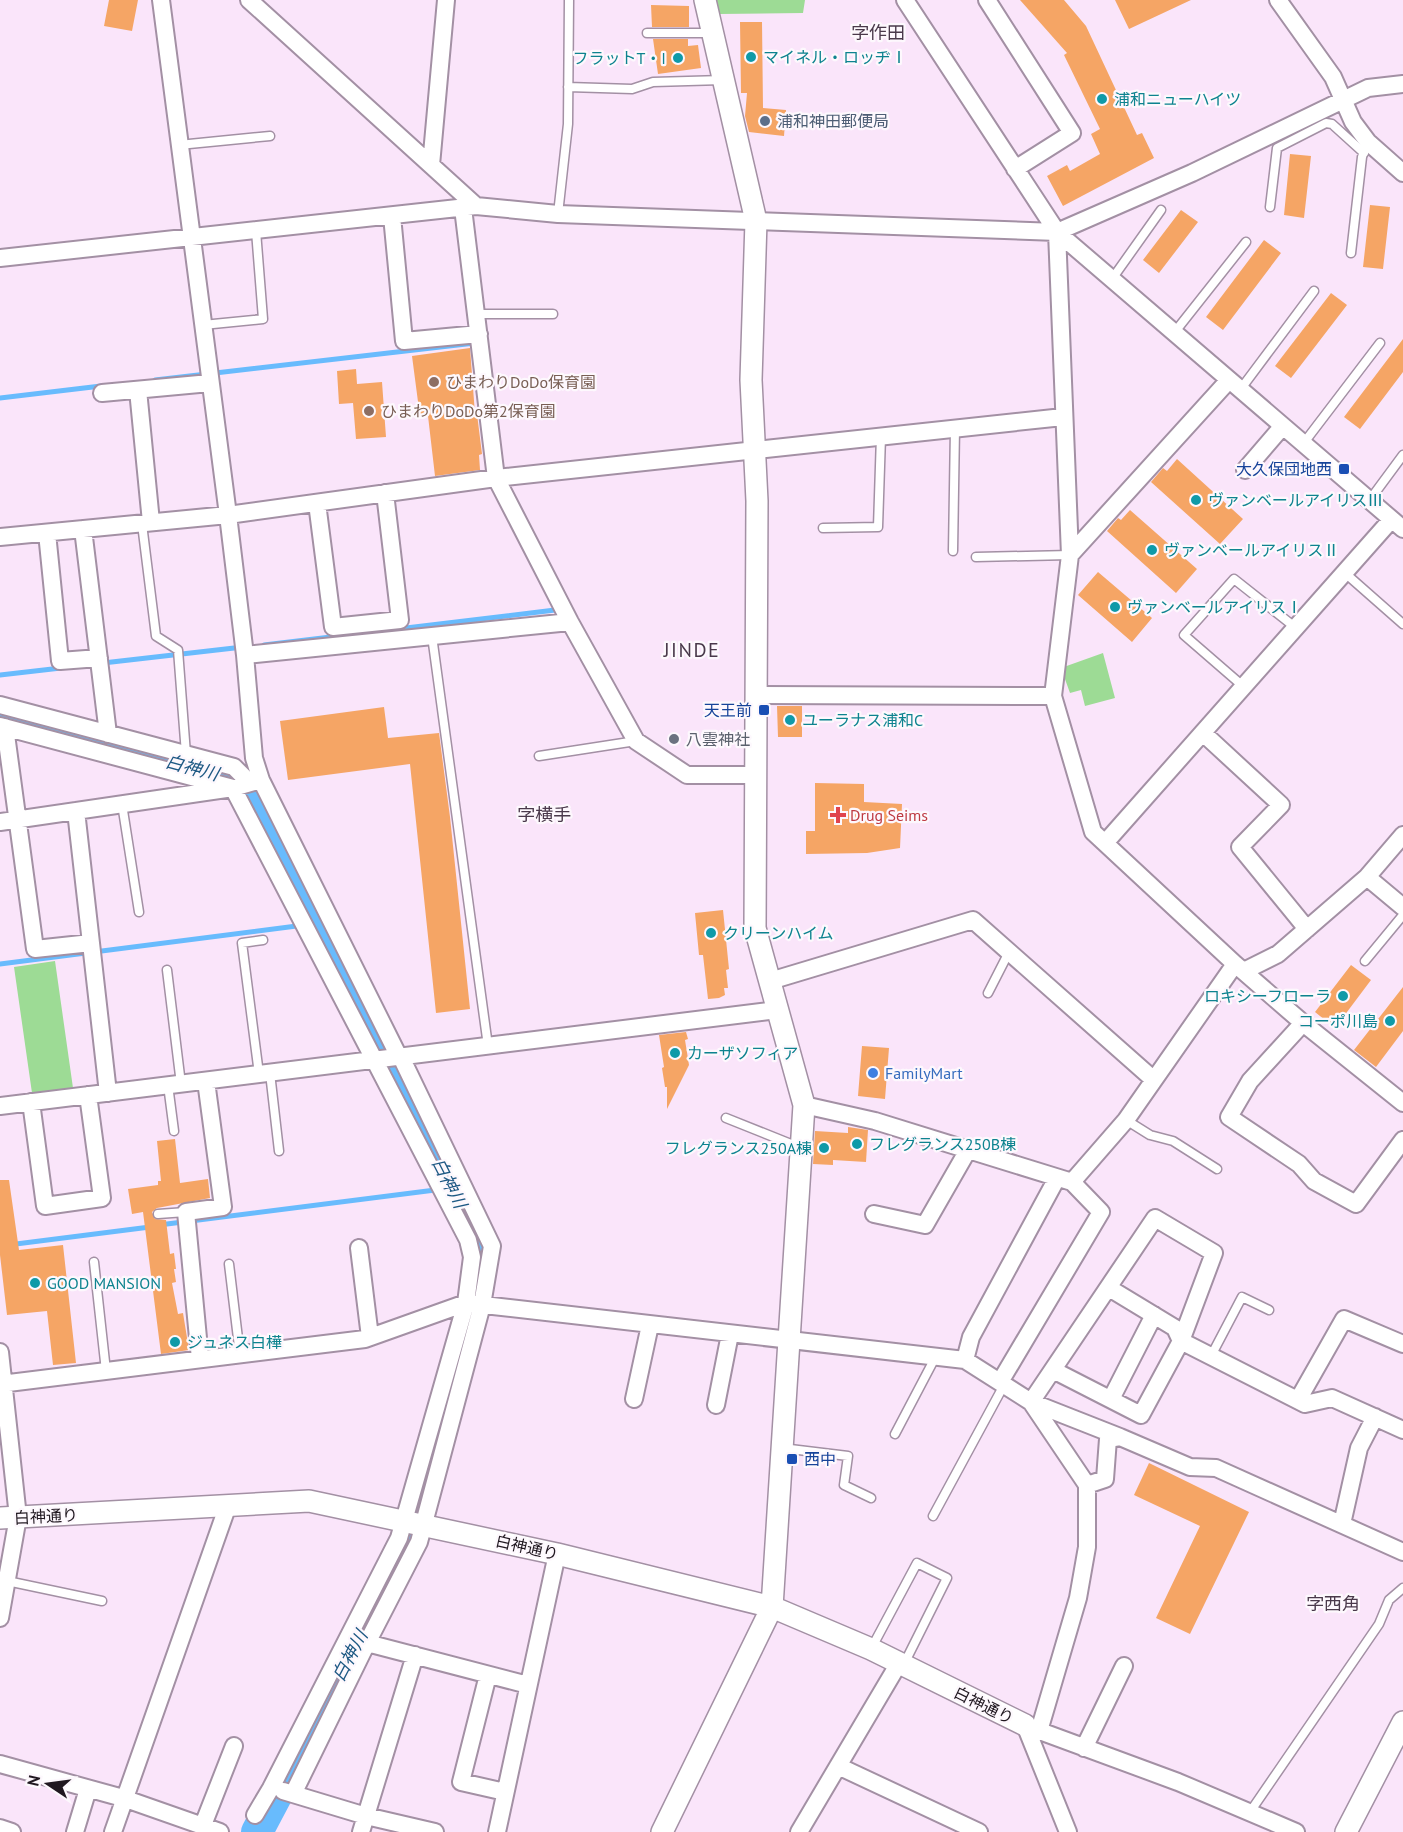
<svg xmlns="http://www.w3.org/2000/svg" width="1403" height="1832" viewBox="0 0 1403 1832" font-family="'PT Sans','Noto Sans JP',sans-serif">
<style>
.green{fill:#9ddb95}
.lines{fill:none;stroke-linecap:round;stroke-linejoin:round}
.stream{stroke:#68bbfd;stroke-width:5}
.river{stroke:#68bbfd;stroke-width:32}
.building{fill:#f5a565}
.service-casing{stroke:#a390a4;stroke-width:11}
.minor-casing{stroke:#a390a4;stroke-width:20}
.tertiary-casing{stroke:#a390a4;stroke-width:24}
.service{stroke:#fff;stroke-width:8}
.minor{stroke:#fff;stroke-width:16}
.tertiary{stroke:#fff;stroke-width:21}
.culture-dot{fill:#0f9aa8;stroke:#fdf8fd;stroke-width:2}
.service-dot{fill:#5c6f8a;stroke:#fdf8fd;stroke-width:2}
.education-dot{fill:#8d6e63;stroke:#fdf8fd;stroke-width:2}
.transit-dot{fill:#1a4fb4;stroke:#fdf8fd;stroke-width:2}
.worship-dot{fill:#6b7280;stroke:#fdf8fd;stroke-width:2}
.health-dot{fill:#e0444e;stroke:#fdf8fd;stroke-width:2}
.shop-dot{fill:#3f7fe0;stroke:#fdf8fd;stroke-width:2}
.labels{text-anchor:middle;stroke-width:4.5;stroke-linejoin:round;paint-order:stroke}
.culture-label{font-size:16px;fill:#0d838f;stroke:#fdf8fd;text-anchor:start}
.service-label{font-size:16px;fill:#4e5e75;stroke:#fdf8fd;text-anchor:start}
.education-label{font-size:16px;fill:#785e54;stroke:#fdf8fd;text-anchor:start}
.transit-label{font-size:16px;fill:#164399;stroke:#fdf8fd;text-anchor:end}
.worship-label{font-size:16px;fill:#5b616d;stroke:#fdf8fd;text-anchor:start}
.health-label{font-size:16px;fill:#be3a42;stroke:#fdf8fd;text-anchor:start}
.shop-label{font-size:16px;fill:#366cbe;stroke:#fdf8fd;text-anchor:start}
.street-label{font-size:16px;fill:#201820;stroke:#fdf8fd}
.neighbourhood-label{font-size:18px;fill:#4a394b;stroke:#fdf8fd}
.water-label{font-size:18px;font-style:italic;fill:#1e5984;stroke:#fdf8fd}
.quarter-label{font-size:20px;letter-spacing:1.5px;fill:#4a394b;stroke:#fdf8fd}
</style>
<rect width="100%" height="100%" fill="#fae5fa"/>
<path class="green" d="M716,0H805L803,13L719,14Z
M1103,653L1115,698L1085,706L1081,690L1070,693L1061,668Z
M55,961L73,1088L32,1093L14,967Z"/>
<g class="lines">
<path class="stream" d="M155,380L475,343
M0,398L101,386
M264,645L555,610
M103,663L243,647
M0,675L61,668
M0,964L320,923
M159,1225L451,1188
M0,1246L150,1227"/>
<path class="river" d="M0,716L241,781L258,802L375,1033L416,1120L479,1242L480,1271L465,1336L406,1550L257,1832"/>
</g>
<path class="building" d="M109,0H138L132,31L104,26Z
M1020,0H1064L1086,26L1137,135L1142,133L1154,158L1063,206L1047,176L1067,165L1070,171L1100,154L1091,134L1100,129L1064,55L1067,53Z
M1115,0H1191L1129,29Z
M651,5L689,6V27H652Z
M740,22H762L763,108L786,110L784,136L749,132L745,116L747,93H741Z
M653,39H688V46L698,45L701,68L658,74Z
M1290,154L1311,156L1304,218L1284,215Z
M1370,205L1390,207L1383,269L1363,267Z
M1181,210L1198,222L1159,273L1143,260Z
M1264,240L1281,253L1223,330L1206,317Z
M1331,293L1347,305L1291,378L1275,366Z
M1403,339V372L1360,429L1344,417Z
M470,348L475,414H477L482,454L479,455L480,470L435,476L428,416L420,417L412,356Z
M356,369L357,384L382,382L386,437L356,439L353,403L339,404L337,371Z
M1177,459L1243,519L1220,544L1151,482L1163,468L1167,471Z
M1130,510L1197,569L1176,593L1107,531L1118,518L1121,520Z
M1098,572L1152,618L1132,642L1078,595Z
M777,706H802V737H778Z
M384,707L388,738L439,733L450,817L470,1009L436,1013L410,764L288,780L280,721Z
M815,783L864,784V802L902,804L900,848L867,853L806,854V831H815Z
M723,910L729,969L726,970L728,988H724L725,995L719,998L708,999L703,955H699L695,913Z
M1351,965L1371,980L1335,1028L1315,1012Z
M1403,987V1031L1376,1067L1354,1050Z
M686,1032L688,1039L685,1040L689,1065L667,1109V1087H665L662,1068L664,1067L659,1035Z
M862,1046L889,1048L885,1099L858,1096Z
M848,1127L868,1130L866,1162L833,1160V1165L813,1164L815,1131L848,1133Z
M175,1139L180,1183L208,1179L210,1198L157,1208L152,1212L155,1219L166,1220L170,1254L174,1253L176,1269H174L176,1282L172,1283L178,1314L183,1313L189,1350L161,1354L143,1212L132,1214L128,1189L158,1185V1181H161L157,1141Z
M0,1180H9L19,1250L63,1245L76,1363L53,1365L47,1311L7,1315L0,1255Z
M1149,1463L1249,1512L1190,1634L1156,1618L1200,1526L1134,1495Z"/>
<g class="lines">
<defs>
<path id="service" d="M647,33H712
M568,87L632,89L653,82L723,80
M179,145L270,136
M1270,207L1277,148L1326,123L1332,124L1364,153
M558,214L568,124L569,0
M1351,253L1362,157L1365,148
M1112,279L1161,210
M476,314H553
M203,325L263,319L256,231
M1174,333L1246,242
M1240,390L1314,291
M1303,444L1380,343
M1369,501L1403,455
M142,524L156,636L178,650L186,754
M823,528L878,527L881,436
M953,551L955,428
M976,557L1070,555
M1345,573L1403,624
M432,636L488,1046
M1244,687L1184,635L1234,579L1296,628
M539,756L636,741
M122,804L139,912
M1365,961L1403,915
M167,970L181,1084
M988,993L1009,952
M270,1073L279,1151
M259,1074L242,943L263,940
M168,1085L174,1131
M726,1118L801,1148
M1126,1120L1150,1135L1173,1141L1217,1169
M158,1214L186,1212
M94,1262L106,1371
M229,1264L240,1355
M1211,1356L1242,1297L1269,1310
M895,1434L936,1356
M782,1448L848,1456L844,1485L871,1498
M933,1516L1004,1385
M7,1581L102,1601
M871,1649L917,1563L947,1578L904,1664
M1250,1812L1379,1624L1389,1600L1403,1588"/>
<path id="minor" d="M161,0L228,515L245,655L254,758L261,780L399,1057L402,1059L492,1246L482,1305L419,1542L367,1643L293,1794
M249,0L476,206
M905,0L1057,232L1403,529
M987,0L1072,133L1015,169
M1278,0L1333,77L1353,122L1368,142L1403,173
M431,165L446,0
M463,208L496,478L570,622L636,741L687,775H755
M392,216L404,341L479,334
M1057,232L1070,555L1053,696L1093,832L1235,964L1303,1023L1403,1103
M0,258L476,206L558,214L1057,232L1192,173L1368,88L1403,84
M138,390L151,522
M102,393L210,383
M1245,470L1282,427
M317,503L333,627L400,620L385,493
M83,529L108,734
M47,533L60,661L99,658
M0,537L228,515L496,478L1063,417
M1070,555L1229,380
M245,655L570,622
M756,695L1053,696
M0,705L234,767L249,782
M0,726L233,788L468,1240L472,1257L466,1303L399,1538L271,1788L255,1815
M5,727L35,949L91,943
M1203,733L1281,805L1240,847L1307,929
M76,811L108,1093
M0,822L233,788L261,780
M1105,843L1391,520
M1367,877L1403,907
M1244,971L1278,954L1367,877L1403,835
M770,981L973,920L1154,1080
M1303,1023L1250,1081L1229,1117L1299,1164L1314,1181L1356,1204L1403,1140
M31,1102L45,1206L102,1198L88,1095
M804,1105L875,1121L1072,1182L1126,1120L1235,964
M0,1106L777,1010
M874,1214L925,1225L968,1150
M359,1248L370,1337
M1109,1288L1175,1328L1181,1341L1305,1404L1332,1398L1403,1430
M0,1352L18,1517L0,1618
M200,1359L186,1212L223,1207L206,1081
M965,1360L971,1337L1057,1178
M1053,1370L1141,1415L1181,1341L1214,1253L1155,1218L1031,1402L1120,1437
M1000,1382L1101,1212L1072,1182
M0,1384L365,1339L466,1303L965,1360L1031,1402L1087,1485V1547L1078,1598L1039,1731
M634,1399L650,1325
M1111,1399L1154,1315
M1298,1400L1344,1319L1403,1344
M716,1405L730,1334
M1087,1485L1105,1479L1108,1439L1120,1437L1190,1467L1216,1468L1403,1552
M1342,1524L1359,1448L1375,1417
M367,1643L528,1685
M488,1675L461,1782L505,1792
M1025,1725L1068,1832
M1029,1727L1178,1782L1296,1832
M1084,1748L1124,1666
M0,1764L123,1798L220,1832
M838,1766L979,1832
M283,1791L366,1816L435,1832
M203,1825L234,1746
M0,1828L12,1832
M75,1832L88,1789
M113,1832L228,1505
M361,1832L415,1655
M497,1832L557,1554
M799,1832L899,1663"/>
<path id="tertiary" d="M0,1518L309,1501L557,1554L772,1607L871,1649L1025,1725
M662,1832L772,1607L804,1105L755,928L757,501L751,380L756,221L705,0
M1346,1832L1403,1722"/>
</defs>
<use href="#service" class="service-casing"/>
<use href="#minor" class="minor-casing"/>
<use href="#tertiary" class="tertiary-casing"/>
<use href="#service" class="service"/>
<use href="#minor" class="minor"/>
<use href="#tertiary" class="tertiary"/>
</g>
<g class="culture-dot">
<circle cx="751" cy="57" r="6"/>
<circle cx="678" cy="58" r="6"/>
<circle cx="1102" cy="99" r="6"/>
<circle cx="1196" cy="500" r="6"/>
<circle cx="1152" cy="550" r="6"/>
<circle cx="1115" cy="607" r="6"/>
<circle cx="790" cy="720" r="6"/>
<circle cx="711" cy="933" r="6"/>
<circle cx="1343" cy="996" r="6"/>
<circle cx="1390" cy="1021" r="6"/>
<circle cx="675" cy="1053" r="6"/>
<circle cx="857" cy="1144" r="6"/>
<circle cx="824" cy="1148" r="6"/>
<circle cx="35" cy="1283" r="6"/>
<circle cx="175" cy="1342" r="6"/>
</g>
<circle class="service-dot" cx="765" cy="121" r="6"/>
<g class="education-dot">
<circle cx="434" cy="382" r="6"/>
<circle cx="369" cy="411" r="6"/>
</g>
<g class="transit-dot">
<rect x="1338" y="463" width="12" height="12" rx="3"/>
<rect x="758" y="704" width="12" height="12" rx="3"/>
<rect x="786" y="1453" width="12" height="12" rx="3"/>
</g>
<circle class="worship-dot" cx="674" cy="739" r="6"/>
<path class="health-dot" d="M835 806h6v6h6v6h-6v6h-6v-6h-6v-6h6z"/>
<circle class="shop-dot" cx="873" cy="1073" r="6"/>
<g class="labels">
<g class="culture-label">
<text x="763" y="63">マイネル・ロッヂⅠ</text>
<text x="666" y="64" text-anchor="end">フラットT・I</text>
<text x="1114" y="105">浦和ニューハイツ</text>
<text x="1208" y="506">ヴァンベールアイリスⅢ</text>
<text x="1164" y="556">ヴァンベールアイリスⅡ</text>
<text x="1127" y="613">ヴァンベールアイリスⅠ</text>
<text x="802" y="726">ユーラナス浦和C</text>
<text x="723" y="939">クリーンハイム</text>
<text x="1331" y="1002" text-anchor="end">ロキシーフローラ</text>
<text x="1378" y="1027" text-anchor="end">コーポ川島</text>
<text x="687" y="1059">カーザソフィア</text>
<text x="869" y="1150">フレグランス250B棟</text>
<text x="812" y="1154" text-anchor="end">フレグランス250A棟</text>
<text x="47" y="1289">GOOD MANSION</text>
<text x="187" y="1348">ジュネス白樺</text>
</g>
<g class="service-label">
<text x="777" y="127">浦和神田郵便局</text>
</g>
<g class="education-label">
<text x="446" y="388">ひまわりDoDo保育園</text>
<text x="381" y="417">ひまわりDoDo第2保育園</text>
</g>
<g class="transit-label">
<text x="1332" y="475">大久保団地西</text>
<text x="752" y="716">天王前</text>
<text x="804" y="1465" text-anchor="start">西中</text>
</g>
<g class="worship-label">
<text x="686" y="745">八雲神社</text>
</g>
<g class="health-label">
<text x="850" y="821">Drug Seims</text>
</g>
<g class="shop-label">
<text x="885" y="1079">FamilyMart</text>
</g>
<g class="street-label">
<text transform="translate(46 1516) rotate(-3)" y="6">白神通り</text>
<text transform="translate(527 1547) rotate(13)" y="6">白神通り</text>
<text transform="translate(984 1705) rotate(26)" y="6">白神通り</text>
</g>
<g class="neighbourhood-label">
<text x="878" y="39">字作田</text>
<text x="544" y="821">字横手</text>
<text x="1333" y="1610">字西角</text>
</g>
<g class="water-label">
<text transform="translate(192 768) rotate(15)" y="6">白神川</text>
<text transform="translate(449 1183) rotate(63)" y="6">白神川</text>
<text transform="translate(350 1656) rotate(-62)" y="6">白神川</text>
</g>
<g class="quarter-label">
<text x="692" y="657">JINDE</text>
</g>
</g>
<g transform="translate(48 1784) rotate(283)" stroke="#fdf8fd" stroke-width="4.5" paint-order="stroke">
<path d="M0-4.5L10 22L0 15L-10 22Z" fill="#201820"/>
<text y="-9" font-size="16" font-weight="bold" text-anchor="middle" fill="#201820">N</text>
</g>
</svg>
